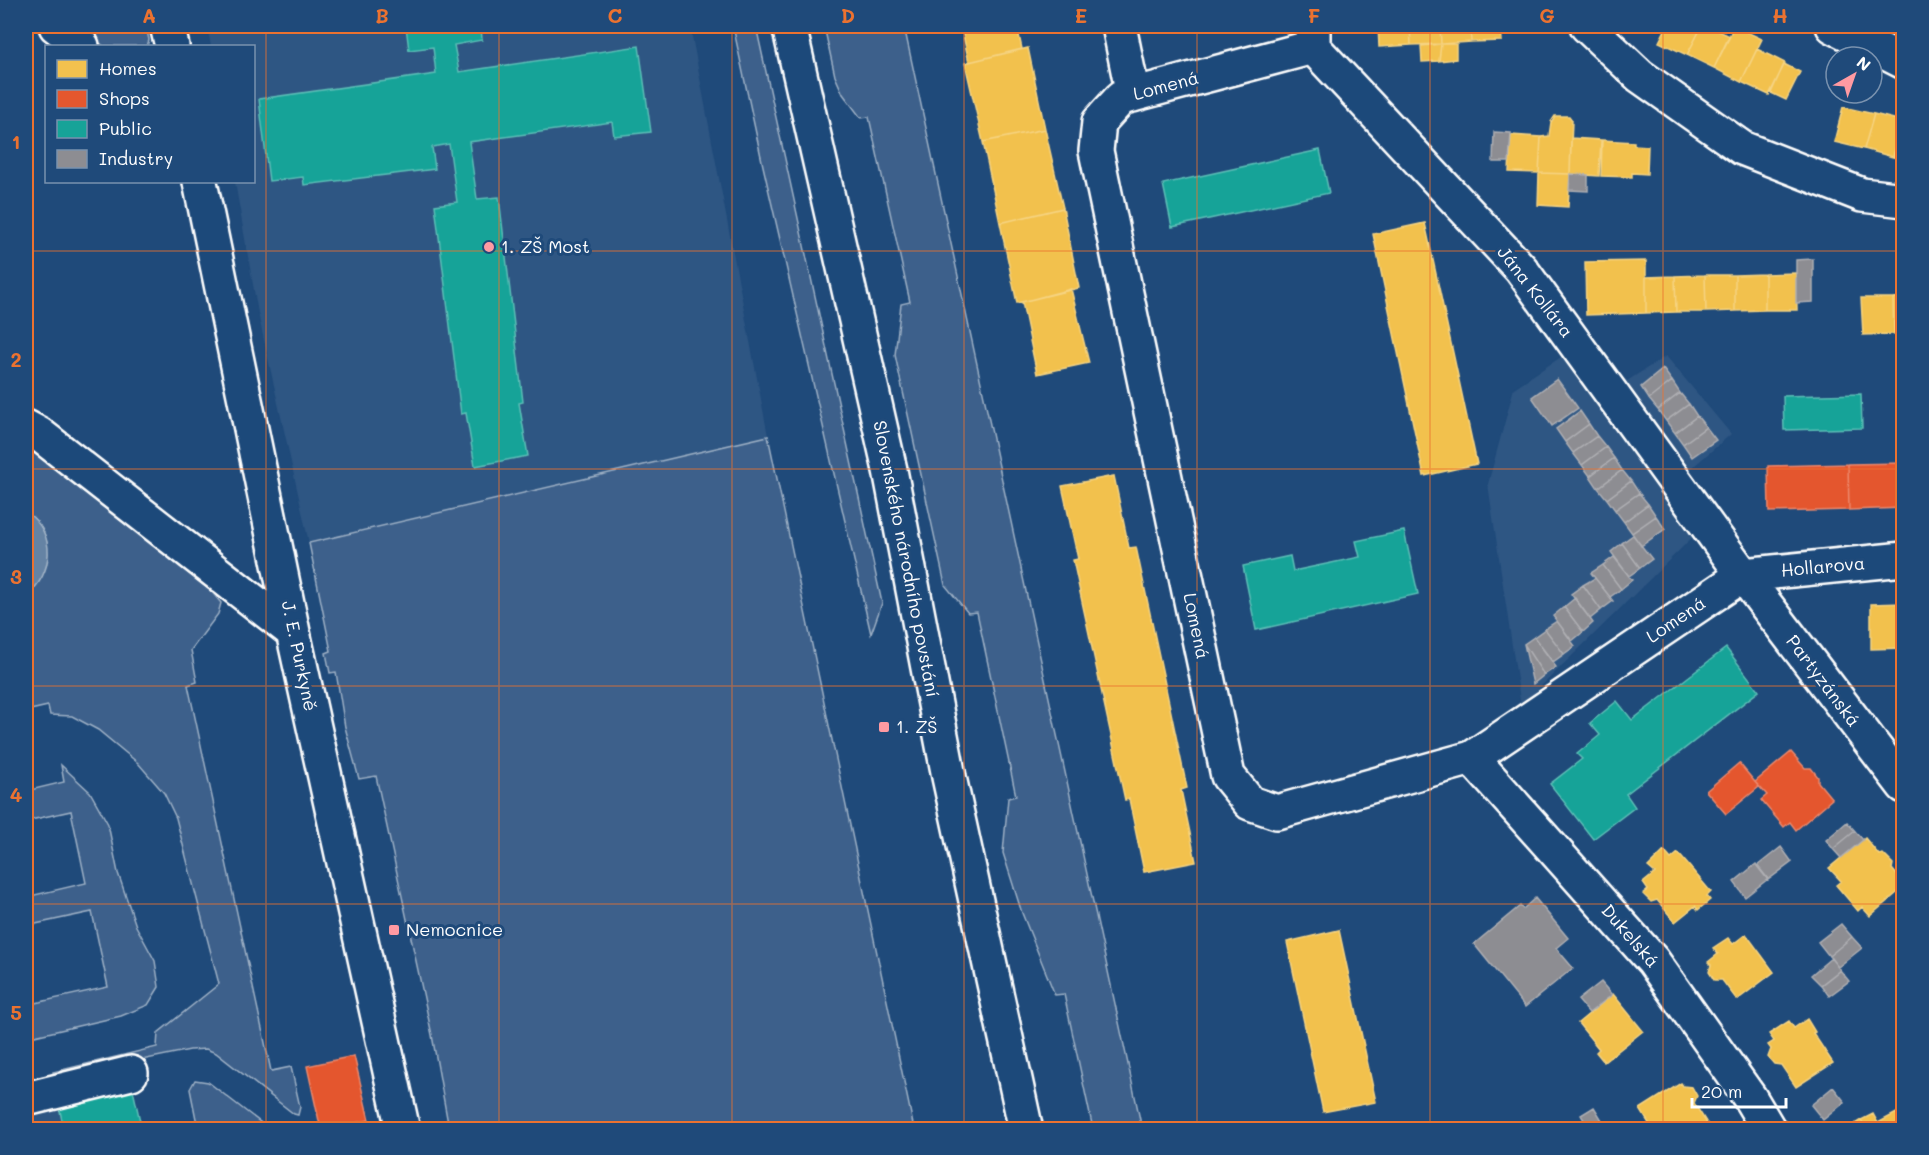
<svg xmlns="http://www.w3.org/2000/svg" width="1929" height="1155" viewBox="0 0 1929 1155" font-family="Mali,sans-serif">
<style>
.built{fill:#2e5683}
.green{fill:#3c618b;stroke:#9eb0c5;stroke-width:1.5}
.water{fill:#6583a4;stroke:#a3b5c8;stroke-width:1.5}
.homes{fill:#f2c14e;stroke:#f6d483;stroke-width:1.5}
.shops{fill:#e4572e;stroke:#ec896d;stroke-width:1.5}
.public{fill:#17a398;stroke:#5dbfb7;stroke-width:1.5}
.industry{fill:#8d8d92;stroke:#afafb3;stroke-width:1.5}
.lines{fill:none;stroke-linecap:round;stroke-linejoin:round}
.minor-casing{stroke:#fff;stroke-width:38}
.minor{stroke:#1f4a7a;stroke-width:33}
.grid{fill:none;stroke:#eb7230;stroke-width:1.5;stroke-opacity:0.55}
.poi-dot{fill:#ff9aa2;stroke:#1f4a7a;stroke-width:2}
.labels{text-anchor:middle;stroke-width:6;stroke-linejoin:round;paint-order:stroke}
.street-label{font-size:18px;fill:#fff;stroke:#1f4a7a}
.poi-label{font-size:18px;fill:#fff;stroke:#1f4a7a;text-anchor:start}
.neatline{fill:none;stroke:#eb7230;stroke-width:2}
.grid-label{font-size:20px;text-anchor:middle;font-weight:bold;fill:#eb7230}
</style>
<rect width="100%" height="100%" fill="#1f4a7a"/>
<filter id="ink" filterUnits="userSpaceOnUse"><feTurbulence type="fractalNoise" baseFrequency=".0167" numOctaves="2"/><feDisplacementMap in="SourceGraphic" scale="12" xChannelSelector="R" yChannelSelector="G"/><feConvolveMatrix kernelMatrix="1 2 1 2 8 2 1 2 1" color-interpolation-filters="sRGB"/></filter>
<g filter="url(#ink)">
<path class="built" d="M207,26H690L768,436L309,543L258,313L235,182H254V46H211Z
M1587,340L1627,381L1666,356L1731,434L1687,472L1714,516L1521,706L1488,484L1514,388Z
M133,1090L142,1129H26V1114Z"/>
<path class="green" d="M77,26H146L149,40L147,46H104Z
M733,26H756L882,603L871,634L763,166Z
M824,26H904L1142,1129H1093L1064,994L1055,995L1022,913L1003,853L1008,798L1016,796L977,612L968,613L945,585L895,355L901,304L910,302L869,117L861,118L843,94L835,76Z
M768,436L914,1129H449L432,1035L376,776L359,779L345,727L336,672L330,673L326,653L331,651L309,543Z
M26,446L211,591L221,603L218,614L191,650L197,682L188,685L271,1071L291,1067L300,1107L298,1115L294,1114L216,1053L206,1049L190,1050L55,1078L53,1072L157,1047L158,1033L219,984L176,818L164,793L138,763L98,730L72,716L50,715L48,706L26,711V596C52,574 57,533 26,512Z
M61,765L90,792L108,824L118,873L136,926L155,961L159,987L148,1005L121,1016L26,1038V1005L108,987L92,912L26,926V897L86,883L71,811L26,821V791L64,782Z
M195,1080L208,1082L269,1129H198L190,1089Z"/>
<path class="water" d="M26,512C57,533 54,574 26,596Z"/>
<path class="homes" d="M961,26H1017L1022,49L969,62Z
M1378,26H1410L1411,45L1379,47Z
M1410,26H1440L1441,44L1411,45Z
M1440,26H1470L1471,42L1441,44Z
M1470,26H1501L1502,41L1471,42Z
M1667,26H1702L1687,55L1659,42Z
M1702,26H1708L1730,36L1714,68L1687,55Z
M1734,26L1762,39L1741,82L1714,68Z
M1441,44L1439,61L1422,62L1421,46Z
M1441,44H1456V59L1439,61Z
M1028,48L1045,129L983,142L965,63Z
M1757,49L1785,63L1769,95L1741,82Z
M1784,64L1800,72L1786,100L1771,93Z
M1843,107L1874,114L1864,149L1834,142Z
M1874,114L1902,121L1893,157L1864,149Z
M1555,116H1569L1572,120L1570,174L1539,173L1541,137L1549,136L1551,122Z
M1904,117V159L1893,157Z
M1045,129L1063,208L1000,223L983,142Z
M1511,135L1541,137L1539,173L1509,172Z
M1571,138L1601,140L1599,176L1570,174Z
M1602,140L1634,142V145L1648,146L1647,174L1632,173V177L1601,176Z
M1539,173L1570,174L1568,207L1538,205Z
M1063,208L1079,288L1017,303L1000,223Z
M1425,223L1477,464L1424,476L1373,234Z
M1646,261V313L1586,315L1585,262Z
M1796,273L1797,310H1765V274Z
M1765,274V310L1735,311V275Z
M1705,275L1706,312H1676L1675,276Z
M1705,275H1735V311L1706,312Z
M1675,276L1676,312L1646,313V277Z
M1071,289L1089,363L1037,374L1022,302Z
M1904,297V334H1894L1893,298Z
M1861,298H1893L1894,334L1863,335Z
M1114,476L1129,548L1136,547L1187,788L1181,790L1196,862L1144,872L1129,799L1125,800L1073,560L1078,559L1062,486Z
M1904,603V648L1871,649V604Z
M1865,838L1879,855L1883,854L1893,864L1892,869L1904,883V887L1870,916L1862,907L1858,911L1836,885L1841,881L1829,868Z
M1664,851L1671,859L1678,853L1711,892L1707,896L1710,900L1698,910L1695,906L1675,922L1657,900L1651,902L1643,894L1648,890L1643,883L1655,873L1648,867Z
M1339,930L1376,1102L1323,1112L1287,942Z
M1746,934L1774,972L1737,1000L1722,980H1714L1709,972L1711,965L1708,962L1718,954L1713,948L1728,938L1733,944Z
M1613,994L1643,1031L1604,1062L1596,1052L1599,1049L1578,1023Z
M1807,1019L1815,1032L1813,1033L1833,1063L1796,1087L1781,1065L1774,1064L1768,1057L1771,1049L1768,1045L1774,1041L1769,1034L1789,1021L1794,1028Z
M1681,1083L1683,1086L1692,1087L1697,1096L1694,1103L1708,1125L1700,1130H1653L1640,1109Z
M1904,1109V1130H1867L1861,1120L1873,1114L1878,1123Z
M1861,1120L1867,1130H1852L1850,1127Z"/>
<path class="shops" d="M1904,463V508L1849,510L1848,464Z
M1848,464L1849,510L1769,512L1768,466Z
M1791,752L1805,768H1811L1818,777V782L1832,799L1796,830L1790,822L1784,827L1761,800L1767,795L1755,782Z
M1739,763L1759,787L1726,814L1706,791Z
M354,1056L369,1120L321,1130L307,1066Z"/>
<path class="public" d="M406,26H481L482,40L454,45L459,72L639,46L651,132L614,136L612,122L469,142L477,199L499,197L523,402L519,403L528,456L475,466L466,413L461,414L435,205L457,202L449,144L432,147L435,169L304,185L303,177L269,181L259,99L436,74L433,47L409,50Z
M1320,150L1329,193L1172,227L1163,184Z
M1861,394L1862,428L1784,430L1783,396Z
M1404,531L1418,594L1256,630L1243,566L1290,556L1293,571L1360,557L1356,541Z
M1726,648L1759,691L1626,794L1635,807L1593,839L1550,784L1582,759L1577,754L1600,735L1590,723L1617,701L1632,720Z
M133,1090L142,1130H64L59,1106Z"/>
<path class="industry" d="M1494,132L1511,133L1509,162H1493Z
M1570,174L1588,175V191L1569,190Z
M1813,259V302L1796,303V260Z
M1663,369L1672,381L1649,399L1641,387Z
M1557,379L1578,408L1552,426L1532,397Z
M1672,381L1680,393L1658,410L1649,399Z
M1680,393L1689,404L1666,421L1658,410Z
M1689,404L1697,416L1675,433L1666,421Z
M1580,411L1589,424L1565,442L1556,429Z
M1697,416L1706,427L1683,444L1675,433Z
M1589,424L1597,436L1573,453L1565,442Z
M1706,427L1716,440L1692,457L1683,444Z
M1597,436L1606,447L1582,465L1573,453Z
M1606,447L1614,458L1590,476L1582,465Z
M1614,458L1622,470L1598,488L1590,476Z
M1622,470L1631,481L1607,499L1598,488Z
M1631,481L1639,493L1615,510L1607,499Z
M1639,493L1648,504L1624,522L1615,510Z
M1648,504L1656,516L1632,533L1624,522Z
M1656,516L1665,529L1641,546L1632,533Z
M1633,535L1652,559L1640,568L1622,543Z
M1622,543L1640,568L1629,576L1611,552Z
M1614,557L1632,580L1621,589L1603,565Z
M1603,565L1621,589L1610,597L1591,573Z
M1595,578L1613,601L1601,610L1583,585Z
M1583,585L1601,610L1590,619L1571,594Z
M1575,598L1593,623L1583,632L1564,607Z
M1564,607L1583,632L1572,641L1553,616Z
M1557,621L1575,646L1564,654L1545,629Z
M1545,629L1564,654L1553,662L1534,637Z
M1534,637L1556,667L1544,675L1524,644Z
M1524,644L1544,675L1533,684Z
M1847,822L1855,831L1833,849L1826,840Z
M1855,831L1863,840L1841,858L1833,849Z
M1781,847L1792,862L1768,880L1757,866Z
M1756,864L1768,879L1745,897L1734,882Z
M1535,898L1568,938L1556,948L1573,968L1525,1007L1474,944L1520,906L1523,909Z
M1841,924L1852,937L1829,956L1818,942Z
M1852,937L1862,948L1838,967L1829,956Z
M1831,958L1840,970L1821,985L1811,975Z
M1840,970L1849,981L1829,996L1821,985Z
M1601,982L1612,995L1589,1013L1578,1000Z
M1833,1087L1845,1102L1823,1120L1811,1105Z
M1594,1107L1608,1130H1590L1581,1115Z"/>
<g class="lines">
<defs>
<path id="minor" d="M56,26L82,46
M167,26L172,46
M789,26L890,470L949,777L1026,1130
M1119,26L1133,95
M1313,26V47L1521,269L1743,575L1904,786
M1587,26L1640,76L1742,148L1862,195L1904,200
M1833,26L1904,62
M1313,47L1121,98L1099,122L1096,151L1228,776L1250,803L1277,812L1472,758L1743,575L1904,559
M200,182L293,632L403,1130
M26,427L39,434L293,632
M1472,758L1653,961L1750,1098L1769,1130
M26,1099L131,1073"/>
</defs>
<use href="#minor" class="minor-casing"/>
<use href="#minor" class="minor"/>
</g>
</g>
<path class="grid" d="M266,26V1130M499,26V1130M732,26V1130M964,26V1130M1197,26V1130M1430,26V1130M1663,26V1130M26,251H1904M26,469H1904M26,686H1904M26,904H1904"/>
<g class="poi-dot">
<circle cx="489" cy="247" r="6"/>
<rect x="878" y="721" width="12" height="12" rx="3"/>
<rect x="388" y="924" width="12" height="12" rx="3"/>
</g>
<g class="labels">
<g class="street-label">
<text transform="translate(1166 86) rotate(-15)" y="6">Lomená</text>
<text transform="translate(1535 292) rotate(52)" y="6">Jána Kollára</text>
<text transform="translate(906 559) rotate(79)" y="6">Slovenského národního povstání</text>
<text transform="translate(1823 567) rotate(-5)" y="6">Hollarova</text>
<text transform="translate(1676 620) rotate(-34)" y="6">Lomená</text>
<text transform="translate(1196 626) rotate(78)" y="6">Lomená</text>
<text transform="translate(299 656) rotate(78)" y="6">J. E. Purkyně</text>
<text transform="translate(1823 681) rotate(53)" y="6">Partyzánská</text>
<text transform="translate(1630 936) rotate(49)" y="6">Dukelská</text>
</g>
<g class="poi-label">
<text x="501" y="253">1. ZŠ Most</text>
<text x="896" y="733">1. ZŠ</text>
<text x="406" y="936">Nemocnice</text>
</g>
</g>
<rect width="1929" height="1155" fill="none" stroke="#1f4a7a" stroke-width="66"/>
<rect x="45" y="45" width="210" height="138" fill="#1f4a7a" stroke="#7992af" stroke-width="1.5"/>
<rect x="57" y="60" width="30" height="18" fill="#f2c14e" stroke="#7992af" stroke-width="1.5"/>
<text x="99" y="75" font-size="18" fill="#ffffff">Homes</text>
<rect x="57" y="90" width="30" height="18" fill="#e4572e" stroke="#7992af" stroke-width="1.5"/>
<text x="99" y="105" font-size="18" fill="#ffffff">Shops</text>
<rect x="57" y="120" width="30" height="18" fill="#17a398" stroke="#7992af" stroke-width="1.5"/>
<text x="99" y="135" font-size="18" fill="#ffffff">Public</text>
<rect x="57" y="150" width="30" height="18" fill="#8d8d92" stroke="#7992af" stroke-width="1.5"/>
<text x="99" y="165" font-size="18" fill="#ffffff">Industry</text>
<g transform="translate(1854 75) rotate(40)"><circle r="28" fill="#1f4a7a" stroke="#7992af" stroke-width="1.5"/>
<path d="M0-4.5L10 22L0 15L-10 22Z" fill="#ff9aa2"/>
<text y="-9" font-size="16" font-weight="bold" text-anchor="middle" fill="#ffffff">N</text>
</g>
<path d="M1692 1098v9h94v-9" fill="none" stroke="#ffffff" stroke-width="3"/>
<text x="1701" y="1098" font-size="18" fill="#ffffff" stroke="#1f4a7a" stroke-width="4.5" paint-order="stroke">20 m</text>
<rect x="33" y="33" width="1863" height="1089" class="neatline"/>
<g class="grid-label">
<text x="149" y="23">A</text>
<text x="382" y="23">B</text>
<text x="615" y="23">C</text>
<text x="848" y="23">D</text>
<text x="1081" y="23">E</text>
<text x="1314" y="23">F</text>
<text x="1547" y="23">G</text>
<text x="1780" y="23">H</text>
<text x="16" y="149">1</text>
<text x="16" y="367">2</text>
<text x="16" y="584">3</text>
<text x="16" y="802">4</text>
<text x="16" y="1020">5</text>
</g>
</svg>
